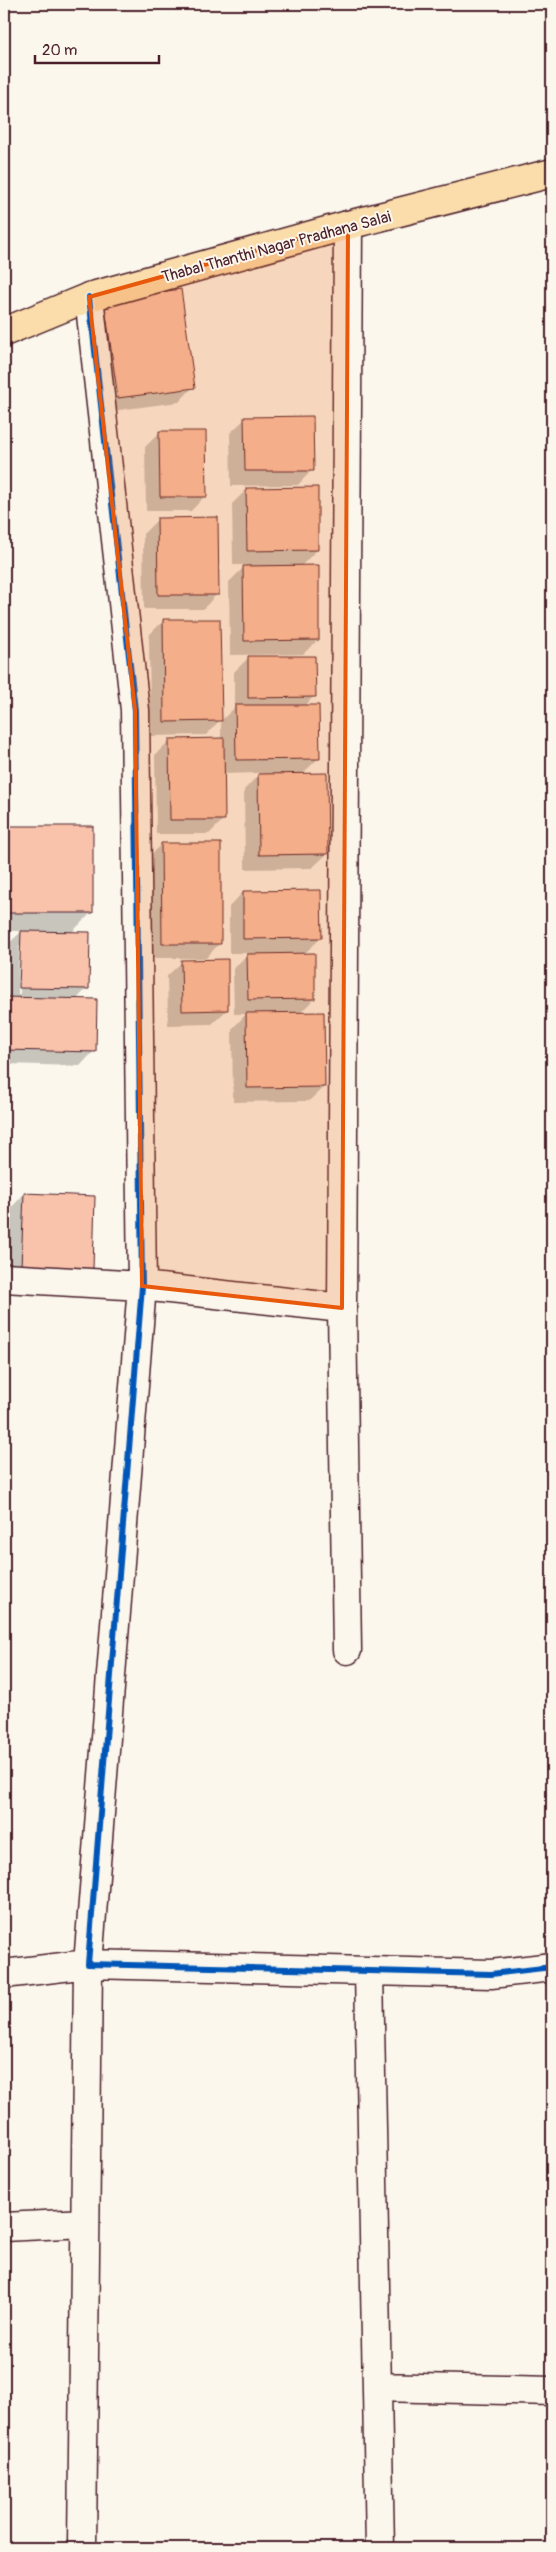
<svg xmlns="http://www.w3.org/2000/svg" width="556" height="2552" viewBox="0 0 556 2552" font-family="Pangolin,sans-serif">
<style>
.shadow{fill:#0003;fill-rule:evenodd}
.building{fill:#f9c3ab;stroke:#4a1f2b}
.lines{fill:none;stroke-linecap:round;stroke-linejoin:round}
.minor-casing{stroke:#4a1f2b;stroke-width:31}
.major-casing{stroke:#4a1f2b;stroke-width:31}
.minor{stroke:#fbf7ec;stroke-width:28}
.major{stroke:#faddab;stroke-width:28}
.cycleway-casing{stroke:#fbf7ec;stroke-width:9}
.cycleway{stroke:#0057b8;stroke-width:6}
.marked{fill:#e8590c;fill-opacity:0.2;stroke:#e8590c;stroke-width:4;stroke-linejoin:round}
.labels{text-anchor:middle;stroke-width:4;stroke-linejoin:round;paint-order:stroke}
.street-label{font-size:16px;fill:#4a1f2b;stroke:#fbf7ec}
</style>
<rect width="100%" height="100%" fill="#fbf7ec"/>
<filter id="ink" filterUnits="userSpaceOnUse"><feTurbulence type="fractalNoise" baseFrequency=".02" numOctaves="2"/><feDisplacementMap in="SourceGraphic" scale="10" xChannelSelector="R" yChannelSelector="G"/><feConvolveMatrix kernelMatrix="1 2 1 2 8 2 1 2 1" color-interpolation-filters="sRGB"/></filter>
<g filter="url(#ink)">
<path class="shadow" d="M105,301L193,387L179,402L104,412L90,316Z
M245,419L312,470L298,485L231,486L230,433Z
M159,433L205,496L191,511H146L145,447Z
M247,489L317,550L301,566L318,640L303,654L230,655L229,582L246,565H233L232,504Z
M158,519L217,594L203,609H144L143,534Z
M163,621L220,720L206,735L150,736L149,635Z
M248,658L314,696L305,706L319,758L302,774L327,854L312,868L245,869L244,790L260,773L223,774L224,819L209,834H156L155,755L170,740H221V721L234,708V672Z
M4,828H92V912L71,933L87,988L76,1000L94,1051L80,1066L4,1064L6,946L22,931H4ZM19,945H21L20,994H18Z
M161,845L220,943L206,958H148L147,859Z
M243,892L321,938L304,954L314,999L299,1014L324,1087L309,1101L233,1102L232,1029L246,1014H234L233,969L249,953H229V907Z
M182,962L227,1010L212,1024L168,1025L167,976Z
M24,1194L94,1197L7,1280L10,1209Z"/>
<path class="building" d="M181,289L195,388L118,398L104,300Z
M313,416L314,471H245L244,417Z
M159,431H206L207,497H160Z
M318,487V550L247,551L246,488Z
M218,517L219,595H158L157,518Z
M319,565V640L244,641L243,566Z
M163,619H220L222,721L164,722Z
M248,656H315L316,697L248,698Z
M235,705H319L320,759L236,760Z
M224,738L225,820H170L169,739Z
M327,773L328,854L259,855L258,774Z
M4,826H93V913H4Z
M161,843H221V944H162Z
M321,890L322,938L243,939V891Z
M21,931L90,932L89,989L19,988Z
M315,953V999L248,1000L247,954Z
M228,959V1010L182,1011L181,960Z
M4,997L97,999L96,1052L4,1050Z
M324,1012L325,1087L247,1088L246,1013Z
M24,1193L95,1196L93,1270L21,1266Z"/>
<g class="lines">
<defs>
<path id="minor" d="M89,297L135,710L142,1286L88,1964L491,1974L552,1967
M4,1278L142,1286L342,1308L348,225
M342,1308L347,1650
M369,1971L380,2548
M4,1974L88,1964L82,2548
M4,2227L85,2223
M377,2387L552,2391"/>
<path id="major" d="M4,332L89,297L348,225L552,173"/>
</defs>
<use href="#minor" class="minor-casing"/>
<use href="#major" class="major-casing"/>
<use href="#minor" class="minor"/>
<use href="#major" class="major"/>
<defs>
<path id="cycleway" d="M89,297L135,710L142,1286L88,1964L491,1974L552,1967"/>
</defs>
<use href="#cycleway" class="cycleway-casing"/>
<use href="#cycleway" class="cycleway"/>
</g>
</g>
<path class="marked" d="M348,225L342,1308L142,1286L135,710L89,297Z"/>
<g class="labels">
<g class="street-label">
<text transform="translate(276 246) rotate(-15)" y="6">Thabal Thanthi Nagar Pradhana Salai</text>
</g>
</g>
<rect width="556" height="2552" fill="none" stroke="#fbf7ec" stroke-width="20"/>
<rect x="10" y="10" width="536" height="2532" fill="none" stroke="#4a1f2b" stroke-width="2" filter="url(#ink)"/>
<path d="M35 55v8h124v-8" fill="none" stroke="#4a1f2b" stroke-width="2.5"/>
<text x="42" y="55" font-size="15" fill="#4a1f2b" stroke="#fbf7ec" stroke-width="4" paint-order="stroke">20 m</text>
</svg>
